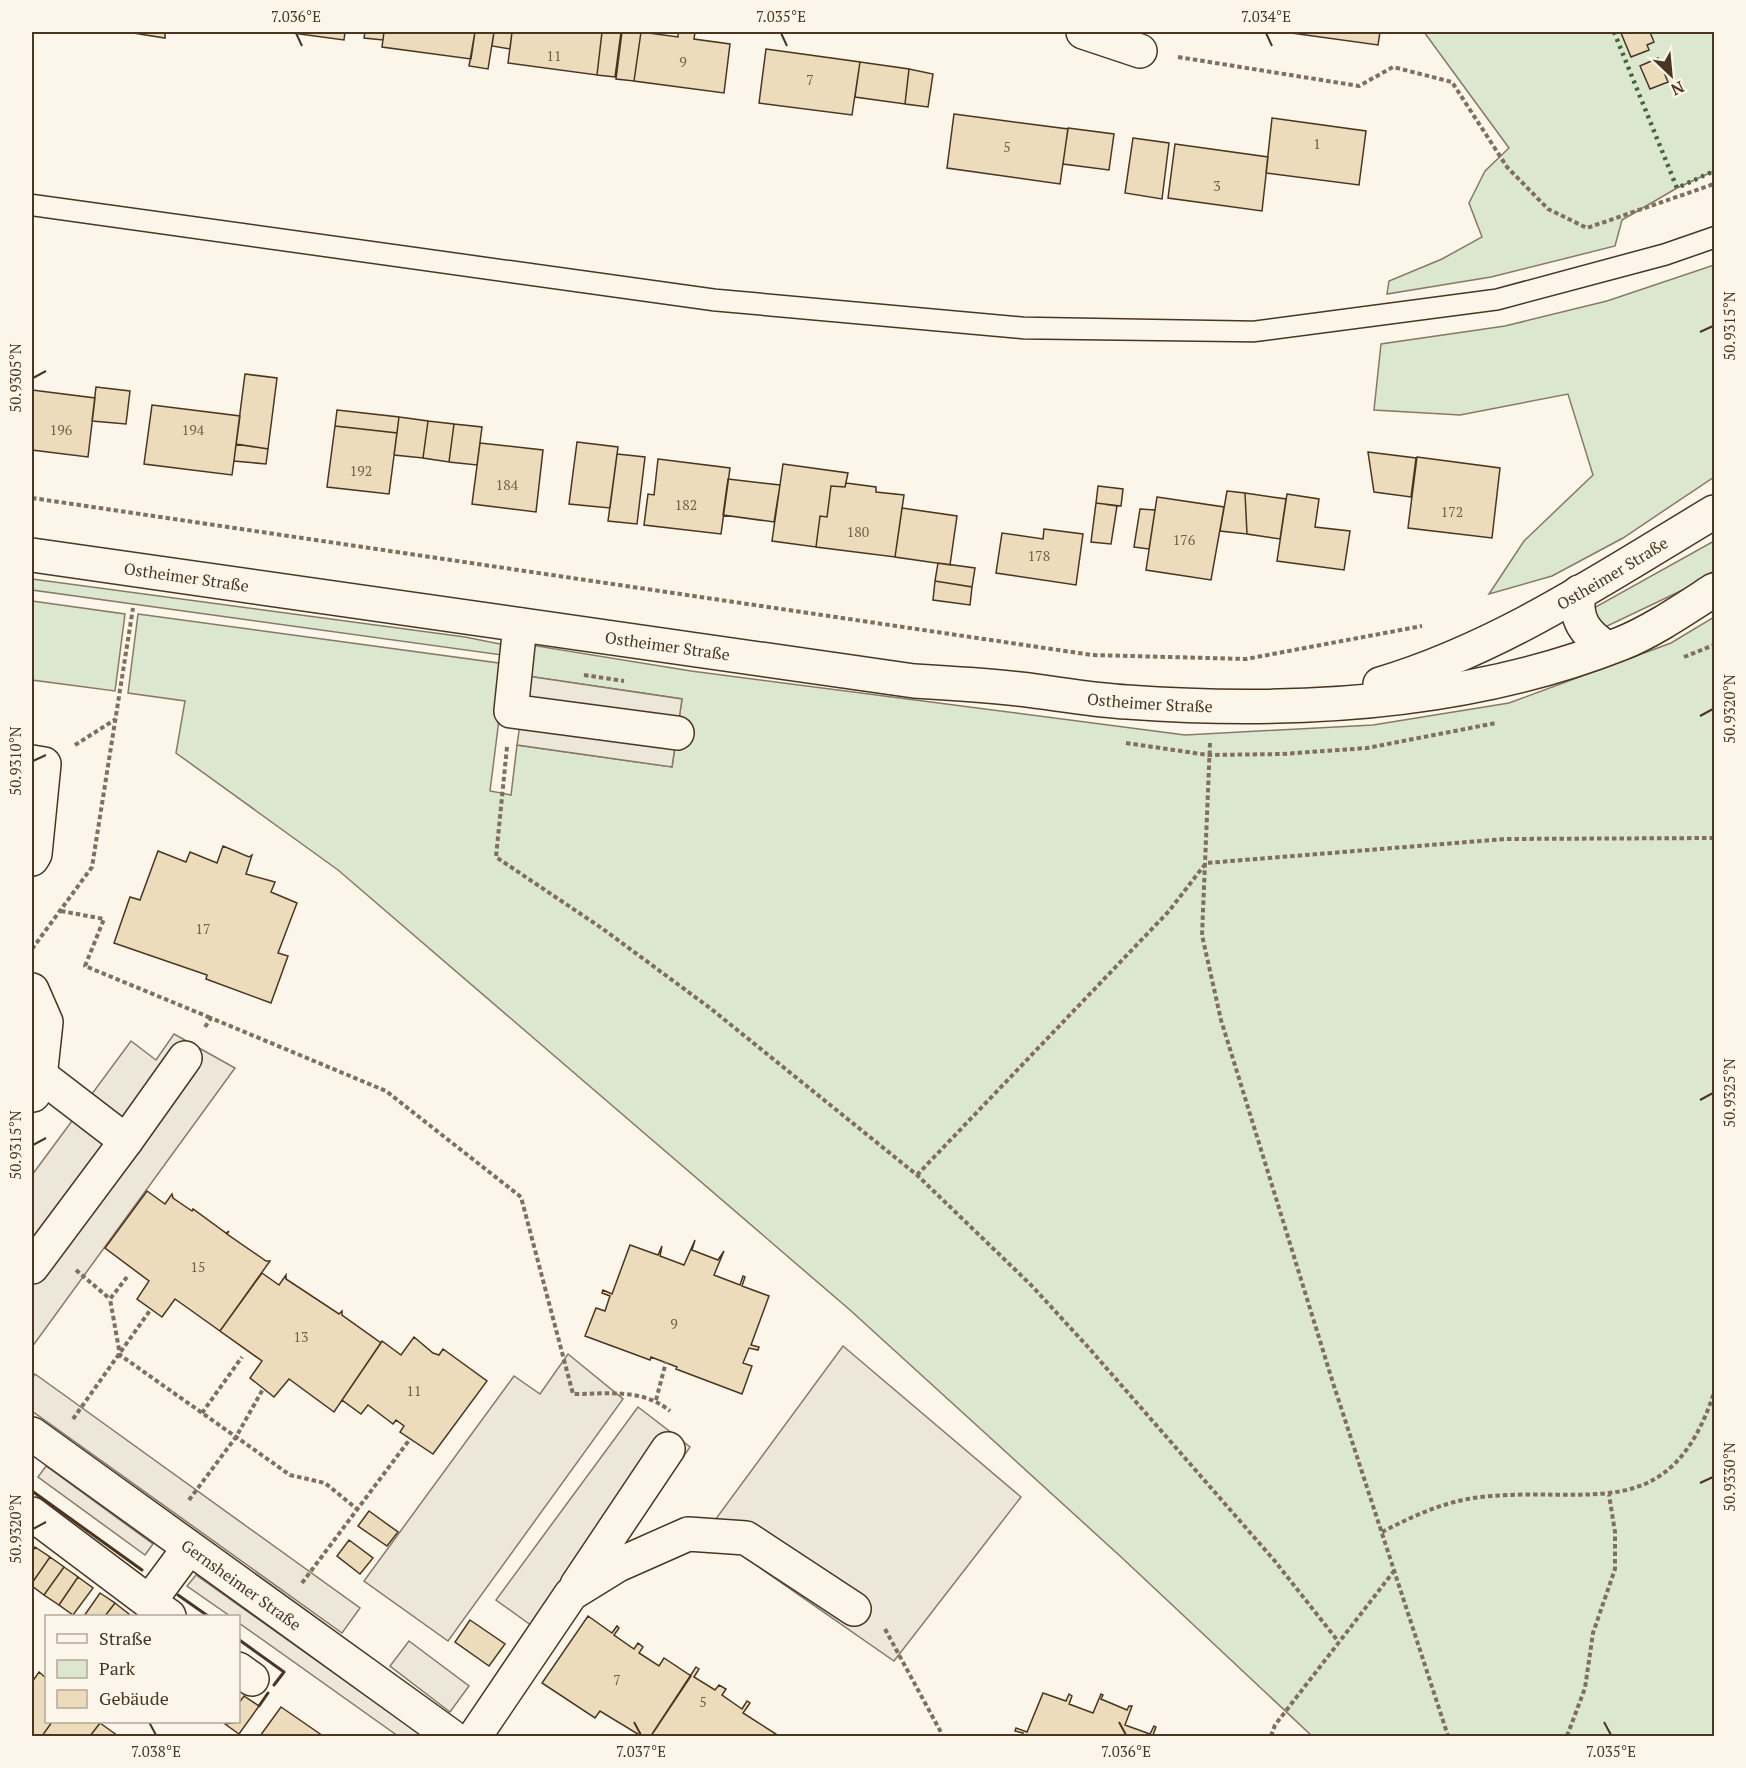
<svg xmlns="http://www.w3.org/2000/svg" width="1746" height="1768" viewBox="0 0 1746 1768" font-family="'PT Serif',serif">
<style>
.green{fill:#dce7d0;stroke:#887966;stroke-width:1.5}
.parking{fill:#ede7d9;stroke:#887966;stroke-width:1.5}
.building{fill:#ecdcbc;stroke:#4a3520;stroke-width:1.5}
.lines{fill:none;stroke-linecap:round;stroke-linejoin:round}
.minor-casing{stroke:#4a3520;stroke-width:36}
.major-casing{stroke:#4a3520;stroke-width:36}
.path{stroke:#7f6f5c;stroke-width:4;stroke-dasharray:4.5 3;stroke-linecap:butt}
.minor{stroke:#fbf6e9;stroke-width:33}
.major{stroke:#fbf6e9;stroke-width:33}
.tram{stroke:#4a3520;stroke-width:1.5}
.hedge{stroke:#436837;stroke-width:4.5;stroke-dasharray:3 4.5;stroke-linecap:butt}
.wall{stroke:#4a3520;stroke-width:3}
.ticks{fill:none;stroke:#4a3520;stroke-width:2}
.labels{text-anchor:middle;stroke-width:4.5;stroke-linejoin:round;paint-order:stroke}
.number-label{font-size:14px;fill:#725f47}
.street-label{font-size:16px;fill:#4a3520;stroke:#fbf6e9}
.neatline{fill:none;stroke:#4a3520;stroke-width:2}
.ticks-label{font-size:15px;text-anchor:middle;fill:#4a3520}
</style>
<rect width="100%" height="100%" fill="#fbf6e9"/>
<path class="green" d="M1424,32H1714V171L1677,188L1622,220L1615,246L1491,277L1387,294L1389,281L1442,259L1482,237L1469,203L1485,171L1509,148Z
M1714,265V477L1623,538L1552,576L1489,594L1524,541L1593,475L1568,394L1460,415L1374,410L1381,344L1505,326L1607,301Z
M1714,541V571L1691,586L1601,629L1592,609Z
M32,579L465,637L510,646L509,656L32,590Z
M32,601L125,614L115,691L32,680Z
M138,614L506,664L490,791L511,795L517,745L672,767L682,699L527,676L531,645L691,671L1185,735L1373,725L1509,703L1671,643L1714,617V1736H1312L1120,1556L850,1310L338,870L176,753L185,701L128,693Z"/>
<path class="parking" d="M527,676L682,699L672,767L517,745Z
M174,1034L235,1068L32,1347V1175L131,1041L156,1060Z
M843,1346L1021,1497L894,1661L707,1531Z
M568,1354L623,1399L448,1641L364,1581L514,1376L540,1394Z
M35,1374L360,1608L342,1633L32,1411V1379Z
M638,1407L690,1447L557,1644L496,1600Z
M46,1466L153,1544L145,1555L38,1477Z
M196,1575L423,1736H398L239,1623L238,1616H230L187,1586Z
M409,1641L469,1686L450,1712L390,1666Z"/>
<path class="building" d="M127,32H165V38Z
M285,32H345L344,40Z
M365,32H384L383,40L364,38Z
M384,32H475L471,59L382,47Z
M475,32H494L488,69L469,66Z
M494,32H512L510,49L492,46Z
M512,32H602L597,75L508,63Z
M602,32H621L615,77L597,75Z
M622,32H641L634,81L616,79Z
M641,32L678,37V32H695L694,39L730,44L724,93L634,81Z
M1284,32H1380L1378,45Z
M1624,32H1650L1654,42L1647,45L1649,50L1631,57L1621,33Z
M766,49L860,62L852,115L759,103Z
M1658,58L1668,82L1650,89L1640,66Z
M860,62L909,69L905,104L855,97Z
M909,69L933,74L928,107L905,104Z
M954,114L1068,129L1060,184L947,168Z
M1272,118L1366,131L1359,185L1266,173Z
M1068,128L1114,134L1109,170L1063,164Z
M1133,138L1169,143L1162,199L1125,193Z
M1175,144L1268,157L1262,211L1168,198Z
M245,374L277,378L268,449L236,444Z
M96,387L130,391L126,424L92,421Z
M32,390L95,398L88,457L32,450Z
M152,405L240,416L232,475L144,464Z
M337,410L399,417L397,433L335,426Z
M399,417L428,421L423,458L394,455Z
M428,421L454,424L449,462L423,458Z
M454,424L482,427L477,465L449,462Z
M335,426L397,433L389,494L327,487Z
M577,442L618,447L610,508L569,504Z
M480,443L543,450L536,512L472,504Z
M236,444L268,449L266,464L234,461Z
M1368,452L1416,458L1411,497L1374,492Z
M617,454L645,457L637,524L608,521Z
M1417,457L1500,468L1492,538L1408,528Z
M658,459L730,468L721,534L644,525L648,494L654,495Z
M783,464L848,473L845,487L831,486L827,517L820,516L816,547L772,541Z
M728,479L780,485L774,522L723,515Z
M846,483L876,487V492L904,495L895,557L816,547L820,516L827,517L831,486L845,487Z
M1098,486L1123,489L1121,506L1096,503Z
M1227,491L1245,493L1247,534L1220,531Z
M1245,493L1286,499L1280,539L1247,534Z
M1287,494L1319,499L1315,527L1350,531L1344,570L1277,561Z
M1157,497L1224,507L1211,580L1146,570Z
M1096,503L1117,506L1111,544L1091,542Z
M902,508L957,516L950,565L895,557Z
M1140,509L1155,510L1149,549L1134,547Z
M1044,529L1083,534L1076,585L996,573L1002,533L1043,539Z
M938,563L975,568L972,587L935,581Z
M935,581L972,587L970,605L933,600Z
M223,846L249,857L252,855L246,874L275,882L271,892L297,903L278,953L288,956L271,1003L206,979L207,975L114,943L130,897L140,900L158,851L186,862L190,852L217,863Z
M147,1191L165,1204L172,1194L173,1198L192,1211L193,1209L226,1233L229,1231L227,1234L266,1261H270L220,1331L175,1299L162,1317L137,1299L149,1281L105,1248Z
M695,1240L692,1250L718,1260L724,1251L714,1275L740,1285L743,1276L745,1277L742,1286L769,1296L751,1345L759,1347L758,1350L749,1348L743,1363L752,1366L742,1394L676,1369L677,1367L651,1357L650,1360L585,1336L596,1308L605,1311L610,1296L602,1293L603,1290L612,1294L630,1245L658,1255L662,1246L660,1256L684,1265Z
M262,1273L279,1285L286,1275V1279L339,1314L342,1311V1315L381,1343L334,1412L289,1379L274,1397L250,1378L262,1361L220,1331Z
M414,1337L433,1353L439,1355L443,1349L487,1381L433,1454L400,1432L404,1426L396,1420L393,1424L368,1405L361,1414L342,1400L382,1341L401,1355Z
M369,1511L398,1532L387,1546L358,1526Z
M349,1540L373,1558L360,1574L337,1556Z
M35,1547L50,1557L32,1583V1552Z
M50,1557L64,1567L44,1595L32,1586V1583Z
M64,1567L78,1577L59,1605L44,1595Z
M78,1577L93,1588L73,1615L59,1605Z
M100,1593L115,1603L105,1616H84Z
M115,1603L129,1614L127,1616H105Z
M588,1616L612,1633L617,1626L619,1628L614,1635L634,1649L638,1643L643,1647L639,1653L659,1666L664,1658L691,1676L651,1736H641L600,1711L595,1718L542,1683Z
M470,1620L505,1644L489,1666L455,1642Z
M696,1667L699,1669L694,1677L715,1690L719,1685L726,1689L722,1695L742,1709L747,1701L750,1703L743,1713L779,1736H655L652,1734Z
M39,1672L46,1678V1722H52L42,1736H32V1682Z
M1043,1693L1066,1701L1069,1694L1072,1696L1069,1704L1093,1713L1101,1694L1103,1695L1101,1699L1127,1710L1129,1706H1132L1125,1725L1150,1734L1154,1726L1156,1727L1153,1735L1159,1736H1022L1023,1733L1015,1731L1016,1728L1027,1732Z
M244,1696L259,1706L239,1734L225,1724L238,1722V1704Z
M281,1707L323,1736H260Z
M52,1722H101L90,1736H42Z
M100,1723L118,1736H90Z"/>
<g class="lines">
<defs>
<g id="minor">
<path d="M1083,32L1140,51"/>
<path d="M520,625L511,711L677,733"/>
<path d="M32,762L44,764L35,854L32,859"/>
<path d="M32,990L46,1022L39,1087L33,1095"/>
<path d="M126,1141L185,1058"/>
<path d="M32,1267L126,1141L40,1075"/>
<path id="s1" d="M32,1434L451,1736"/>
<path d="M32,1514L149,1602"/>
<path d="M577,1585L668,1449"/>
<path d="M169,1616L149,1602L189,1548"/>
<path d="M238,1669L252,1679"/>
<path d="M475,1736L571,1594L618,1565L688,1534L746,1538L854,1609"/>
</g>
<g id="major">
<path id="s2" d="M32,555L914,681C949,683 984,685 1019,689C1054,693 1091,700 1127,702C1291,714 1465,705 1620,644C1651,632 1686,608 1714,590"/>
<path d="M1579,592C1574,619 1585,634 1607,648"/>
<path id="s3" d="M1380,684C1501,648 1607,576 1714,512"/>
</g>
</defs>
<use href="#minor" class="minor-casing"/>
<use href="#major" class="major-casing"/>
<path class="path" d="M1178,57L1359,86L1393,67L1452,82L1507,167L1548,209L1587,228L1714,184
M32,498L1092,655L1246,659L1422,626
M1684,657L1714,645
M584,675L624,681
M1126,743L1208,755L1282,754L1367,748L1496,723
M1210,743L1202,935L1221,1020L1333,1383L1448,1736
M75,745L116,719
M507,747L496,857L603,929L710,1008L917,1175L1031,1285L1088,1347L1274,1560L1338,1641
M61,911L104,919L85,966L211,1018
M32,949L92,867L133,608
M205,1027L211,1018L386,1091L521,1197L573,1394C608,1394 642,1388 670,1411
M917,1175L1169,911L1206,863L1505,839L1714,838
M76,1270L110,1299
M127,1277L110,1299L120,1355L290,1475L325,1483L357,1509
M656,1400L666,1362
M202,1413L242,1357
M73,1419L151,1309
M189,1500L236,1437L263,1389
M1382,1532C1413,1516 1445,1501 1481,1497C1589,1485 1669,1528 1714,1393
M302,1583L410,1439
M885,1629L943,1736
M1271,1736L1275,1725L1394,1571
M1567,1736L1585,1688L1593,1633L1615,1569V1532L1609,1495"/>
<use href="#minor" class="minor"/>
<use href="#major" class="major"/>
<path class="tram" d="M32,194L716,289L1024,317L1253,321L1495,289L1662,244L1714,226
M32,216L713,311L1023,339L1254,342L1499,310L1668,265L1714,249"/>
<path class="hedge" d="M1614,32L1677,188L1714,171"/>
<path class="wall" d="M32,1491L142,1570
M178,1595L208,1616
M238,1639L284,1672L274,1685
M259,1706L268,1693"/>
</g>
<path class="ticks" d="M296,33L302,46M781,33L787,46M1266,33L1272,46M1700,332L1713,326M33,378L46,371M1700,716L1713,709M33,761L46,755M1700,1100L1713,1093M33,1145L46,1138M1700,1483L1713,1477M33,1529L46,1522M149,1722L156,1735M634,1722L641,1735M1119,1722L1126,1735M1604,1722L1611,1735"/>
<g class="labels">
<g class="number-label">
<text x="554" y="61">11</text>
<text x="683" y="67">9</text>
<text x="810" y="85">7</text>
<text x="1317" y="149">1</text>
<text x="1007" y="152">5</text>
<text x="1217" y="191">3</text>
<text x="61" y="435">196</text>
<text x="193" y="435">194</text>
<text x="361" y="476">192</text>
<text x="507" y="490">184</text>
<text x="686" y="510">182</text>
<text x="1452" y="517">172</text>
<text x="858" y="537">180</text>
<text x="1184" y="545">176</text>
<text x="1039" y="561">178</text>
<text x="203" y="934">17</text>
<text x="198" y="1272">15</text>
<text x="674" y="1329">9</text>
<text x="301" y="1342">13</text>
<text x="414" y="1396">11</text>
<text x="617" y="1685">7</text>
<text x="703" y="1707">5</text>
</g>
<g class="street-label">
<text dy="6" stroke="none"><textPath href="#s3" startOffset="258">Ostheimer Straße</textPath></text>
<text dy="6" stroke="none"><textPath href="#s2" startOffset="156">Ostheimer Straße</textPath></text>
<text dy="6" stroke="none"><textPath href="#s2" startOffset="642">Ostheimer Straße</textPath></text>
<text dy="6" stroke="none"><textPath href="#s2" startOffset="1128">Ostheimer Straße</textPath></text>
<text dy="6" stroke="none"><textPath href="#s1" startOffset="258">Gernsheimer Straße</textPath></text>
</g>
</g>
<rect width="1746" height="1768" fill="none" stroke="#fbf6e9" stroke-width="66"/>
<rect x="45" y="1615" width="195" height="108" fill="#fbf6e9" stroke="#b4a999" stroke-width="1.5"/>
<rect x="57" y="1634" width="30" height="9" fill="#fbf6e9" stroke="#b4a999" stroke-width="1.5"/>
<text x="99" y="1645" font-size="18" fill="#4a3520">Straße</text>
<rect x="57" y="1660" width="30" height="18" fill="#dce7d0" stroke="#b4a999" stroke-width="1.5"/>
<text x="99" y="1675" font-size="18" fill="#4a3520">Park</text>
<rect x="57" y="1690" width="30" height="18" fill="#ecdcbc" stroke="#b4a999" stroke-width="1.5"/>
<text x="99" y="1705" font-size="18" fill="#4a3520">Gebäude</text>
<g transform="translate(1671 75) rotate(154)" stroke="#fbf6e9" stroke-width="4.5" paint-order="stroke">
<path d="M0-4.5L10 22L0 15L-10 22Z" fill="#4a3520"/>
<text y="-9" font-size="16" font-weight="bold" text-anchor="middle" fill="#4a3520">N</text>
</g>
<rect x="33" y="33" width="1680" height="1702" class="neatline"/>
<g class="ticks-label">
<text x="296" y="22">7.036°E</text>
<text x="781" y="22">7.035°E</text>
<text x="1266" y="22">7.034°E</text>
<text transform="translate(1730 326) rotate(-90)" y="5">50.9315°N</text>
<text transform="translate(16 378) rotate(-90)" y="5">50.9305°N</text>
<text transform="translate(1730 709) rotate(-90)" y="5">50.9320°N</text>
<text transform="translate(16 761) rotate(-90)" y="5">50.9310°N</text>
<text transform="translate(1730 1093) rotate(-90)" y="5">50.9325°N</text>
<text transform="translate(16 1145) rotate(-90)" y="5">50.9315°N</text>
<text transform="translate(1730 1477) rotate(-90)" y="5">50.9330°N</text>
<text transform="translate(16 1529) rotate(-90)" y="5">50.9320°N</text>
<text x="156" y="1757">7.038°E</text>
<text x="641" y="1757">7.037°E</text>
<text x="1126" y="1757">7.036°E</text>
<text x="1611" y="1757">7.035°E</text>
</g>
</svg>
